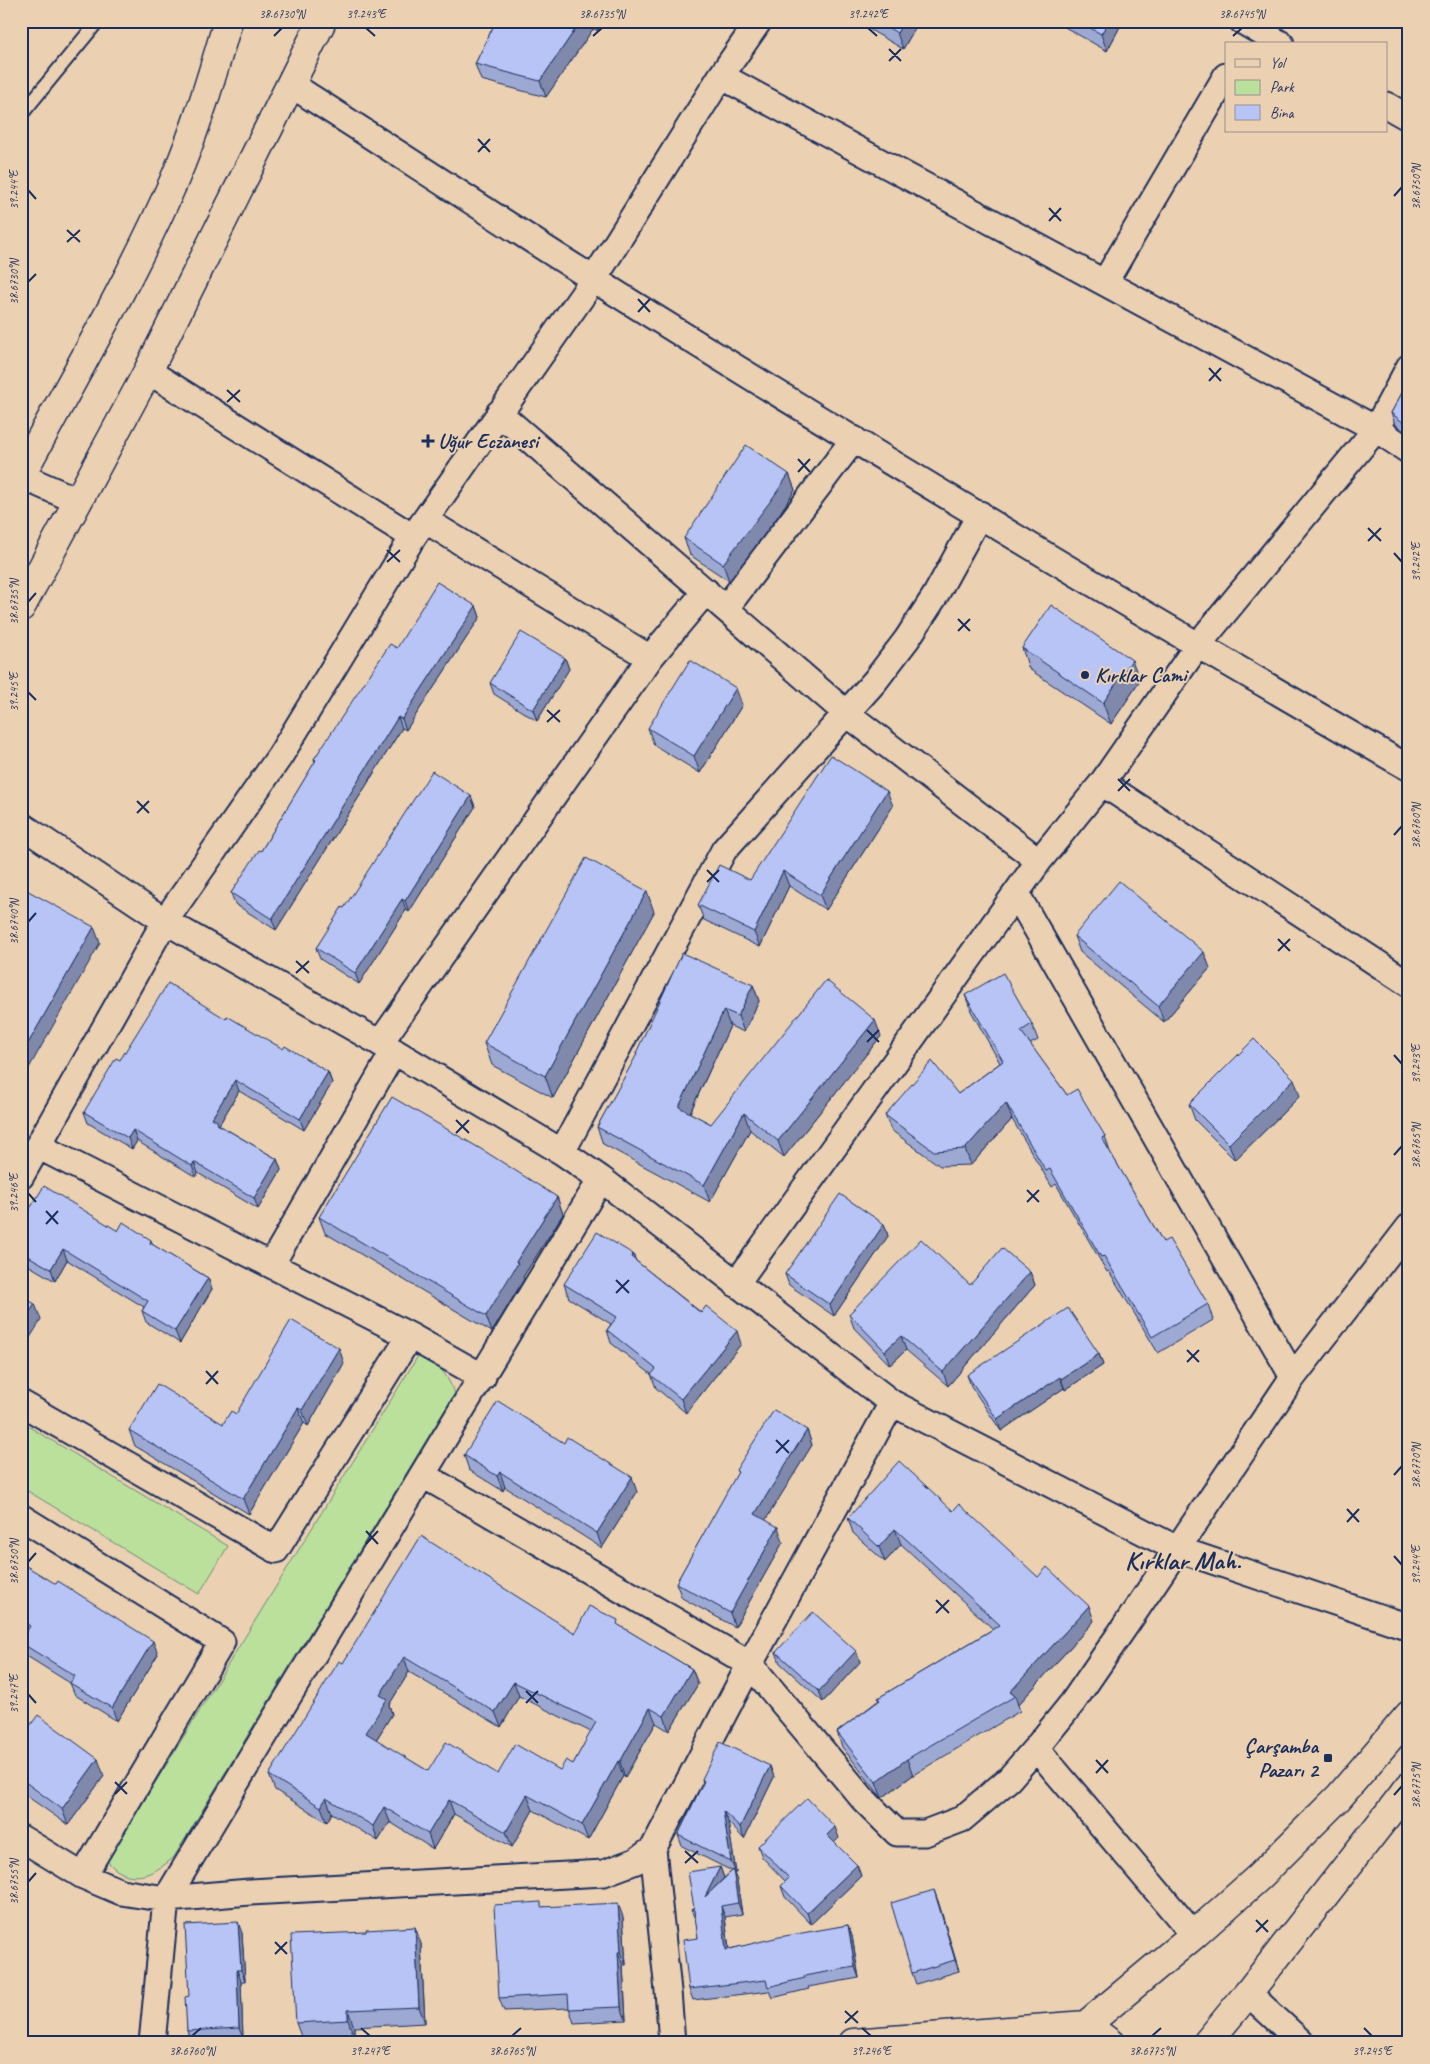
<svg xmlns="http://www.w3.org/2000/svg" width="1430" height="2064" viewBox="0 0 1430 2064" font-family="Caveat,sans-serif">
<style>
.green{fill:#bbe09b;stroke:#6b887c}
.lines{fill:none;stroke-linecap:round;stroke-linejoin:round}
.service-casing{stroke:#1b2f5e;stroke-width:16}
.minor-casing{stroke:#1b2f5e;stroke-width:29}
.secondary-casing{stroke:#1b2f5e;stroke-width:31}
.service{stroke:#ebd0b2;stroke-width:12}
.minor{stroke:#ebd0b2;stroke-width:25}
.secondary{stroke:#ebd0b2;stroke-width:28}
.wall{fill:#9da9d3;stroke:#1b2f5e;fill-rule:evenodd}
.shaded-wall{fill:#8089ac;stroke:#1b2f5e}
.building{fill:#b7c4f5;stroke:#1b2f5e;fill-rule:evenodd}
.ticks{fill:none;stroke:#1b2f5e;stroke-width:2}
.poi-dot{fill:#1b2f5e;stroke:#ebd0b2;stroke-width:2}
.labels{text-anchor:middle;stroke-width:4;stroke-linejoin:round;paint-order:stroke}
.poi-label{font-size:21px;font-weight:bold;fill:#1b2f5e;stroke:#ebd0b2;text-anchor:start}
.district-label{font-size:26px;font-weight:bold;fill:#1b2f5e;stroke:#ebd0b2}
.neatline{fill:none;stroke:#1b2f5e;stroke-width:2}
.ticks-label{font-size:12px;text-anchor:middle;fill:#1b2f5e}
</style>
<rect width="100%" height="100%" fill="#ebd0b2"/>
<filter id="ink" filterUnits="userSpaceOnUse"><feTurbulence type="fractalNoise" baseFrequency=".02" numOctaves="2"/><feDisplacementMap in="SourceGraphic" scale="10" xChannelSelector="R" yChannelSelector="G"/><feConvolveMatrix kernelMatrix="1 2 1 2 8 2 1 2 1" color-interpolation-filters="sRGB"/></filter>
<g filter="url(#ink)">
<path class="green" d="M418,1356C438,1359 446,1375 455,1393L174,1857C153,1876 128,1886 107,1861Z
M21,1422L228,1546L199,1594L21,1487Z"/>
<g class="lines">
<defs>
<path id="service" d="M21,115L98,21"/>
<path id="minor" d="M1242,21L1281,44
M721,76L1376,429L1409,451
M290,84C392,149 493,216 595,280C863,448 1135,610 1409,768
M1386,105L1409,118
M1105,282L1226,76
M148,371L413,537
M499,413L846,713L1039,861
M21,476L78,501
M425,520L650,658
M726,608L854,439
M1102,783L1409,984
M21,825L165,921L380,1043L562,1152L601,1179L892,1403L1177,1549L1409,1627
M1016,893L1293,1377
M380,1043L650,658L706,591
M38,1146L410,1336L483,1377
M562,1152L724,850L875,681L907,639L935,596L980,514
M21,1176L165,921L280,756L413,537L594,279L721,76L759,21
M271,1265L394,1051
M736,1284L1039,861L1102,783L1197,646L1376,429L1409,367
M21,1403L276,1550L410,1336
M423,1475L750,1664L863,1799L897,1833H925L962,1819L1009,1779L1036,1748L1073,1702L1128,1622L1293,1377L1409,1227
M21,1517L222,1642L83,1876
M1036,1748L1194,1935
M21,1838L83,1876L121,1892L166,1899L250,1892L604,1873L636,1861L653,1849L750,1664L892,1403
M653,1849L668,1991L672,2043
M1248,1993L1302,2043
M152,2043L166,1899L601,1179"/>
<path id="secondary" d="M21,475C73,378 129,283 173,183C196,130 212,76 228,21
M21,607L148,371L322,21
M853,2043L1086,2025L1110,2043
M1069,2043L1086,2025L1194,1935L1259,1877L1339,1797L1409,1715
M1207,2043L1248,1993L1409,1787"/>
</defs>
<use href="#service" class="service-casing"/>
<use href="#minor" class="minor-casing"/>
<use href="#secondary" class="secondary-casing"/>
<use href="#service" class="service"/>
<use href="#minor" class="minor"/>
<use href="#secondary" class="secondary"/>
</g>
<path class="wall" d="M496,21H604L598,31L593,29L546,97L481,80L475,64Z
M855,21H919L903,49Z
M1054,21H1123L1107,51Z
M1409,380V435L1395,424L1391,413Z
M789,474L795,490L778,516L729,581L690,555L684,538Z
M476,606L480,617L406,730L402,728L276,930L235,904L231,893L261,851L315,762L314,759L397,648Z
M1022,648L1140,681L1111,724L1029,669Z
M565,658L569,669L537,721L494,694L490,683Z
M742,705L700,773L654,745L648,728Z
M471,796L475,807L409,912L406,910L359,984L320,959L316,948L344,908Z
M893,806L826,910L789,886L760,947L704,920L698,905L750,880Z
M654,912L553,1098L492,1065L484,1043Z
M1074,936L1210,968L1164,1022L1080,952Z
M753,985L759,1001L744,1032L730,1026L690,1113L711,1124L881,1036L784,1157L750,1130L710,1202L603,1144L597,1127L637,1056L636,1053Z
M965,995L1032,1024L1038,1040L1030,1044L1067,1095L1105,1136L1110,1152L1163,1242L1208,1304L1213,1320L1158,1353L1109,1271L1107,1272L1056,1184L1052,1187L1012,1119L971,1165L940,1166L891,1130L885,1115L958,1094L1000,1063L971,1011Z
M226,1019L283,1049L328,1072L332,1083L304,1130L239,1091L219,1125L277,1159L281,1170L258,1209L198,1173L196,1177L137,1141L132,1149L88,1123L84,1112Z
M1300,1096L1235,1160L1195,1120L1189,1104Z
M557,1197L563,1214L523,1277L524,1279L492,1332L325,1233L319,1217Z
M21,1223L118,1231L151,1240L153,1245L208,1278L212,1289L180,1343L146,1322L142,1311L144,1307L67,1260L55,1281L21,1261Z
M884,1224L888,1236L834,1316L789,1285L785,1274Z
M633,1254L636,1261L741,1344L686,1413L656,1388L651,1374L611,1343L607,1330L611,1324L569,1298L564,1284Z
M1030,1272L1035,1285L948,1386L906,1350L890,1365L854,1328L849,1314Z
M1099,1354L1103,1365L1065,1390L1064,1388L1001,1431L971,1386L967,1375Z
M344,1363L308,1426L304,1423L249,1514L135,1446L129,1430L223,1424L236,1414Z
M807,1430L812,1445L765,1520L783,1542L735,1627L682,1598L676,1583L738,1473L736,1470Z
M564,1443L637,1492L602,1548L505,1487L503,1491L469,1470L464,1455Z
M953,1511L1094,1621L1018,1705L1020,1711L913,1775L882,1798L842,1747L837,1732L879,1700L878,1698L993,1629L901,1544L885,1562L853,1533L848,1518Z
M21,1563L158,1654L117,1721L75,1695L70,1683L25,1655L21,1646V1640L26,1633L21,1630Z
M620,1626L692,1669L698,1684L669,1731L656,1723L625,1777L623,1776L588,1840L533,1810L512,1847L454,1814L433,1849L390,1822L378,1841L332,1813L327,1822L275,1790L269,1775L343,1663L575,1633ZM409,1672L501,1727L519,1696L591,1732L573,1764L560,1770L498,1774L428,1771L376,1740L392,1714L389,1705Z
M856,1651L860,1662L823,1702L780,1663L776,1652Z
M21,1738L104,1776L68,1825L21,1792Z
M770,1766L774,1777L744,1839L728,1822L736,1873L733,1872L737,1881L742,1914L725,1917L729,1949L848,1925L852,1936L859,1978L808,1987L809,1989L772,1998L769,1991L693,2000L689,1989L698,1938L696,1921L691,1910L694,1908L720,1867L724,1878L732,1871L682,1846L678,1835L703,1783L702,1779Z
M839,1838L834,1842L857,1865L861,1876L811,1924L785,1897L781,1886L786,1882L762,1857L758,1846Z
M938,1901L959,1971L916,1984L912,1973Z
M543,1907L623,1917L626,1965H623L626,2020L574,2023L569,2008L504,2011L499,1998Z
M415,1927L421,1944L425,2023L354,2027V2037L302,2039L296,2023L366,1932Z
M242,1933L245,1981H241L243,2039L191,2042L187,2031L189,1996Z"/>
<path class="shaded-wall" d="M581,21H590L593,29L546,97L540,81Z
M595,21H604L598,31Z
M904,21H919L903,49L897,33Z
M1109,21H1123L1107,51L1101,34Z
M21,22L25,33L21,37Z
M789,474L795,490L778,516L729,581L723,564Z
M476,606L480,617L406,730L402,719Z
M565,658L569,669L537,721L533,710Z
M1132,660L1140,681L1111,724L1103,703Z
M736,688L742,705L700,773L694,756Z
M398,717L402,728L276,930L272,919Z
M887,791L893,806L826,910L820,895Z
M471,796L475,807L409,912L405,901Z
M783,871L789,886L760,947L754,932Z
M647,891L654,912L553,1098L545,1076Z
M402,899L406,910L359,984L355,973Z
M94,927L100,943L21,1082V1056Z
M1204,952L1210,968L1164,1022L1158,1006Z
M753,985L759,1001L744,1032L738,1016Z
M724,1010L730,1026L685,1123L679,1107Z
M875,1020L881,1036L784,1157L778,1141Z
M328,1072L332,1083L304,1130L300,1119Z
M1294,1079L1300,1096L1235,1160L1229,1144Z
M235,1080L239,1091L219,1125L222,1133L212,1118Z
M1006,1103L1012,1119L971,1165L965,1149Z
M744,1113L750,1130L710,1202L704,1185Z
M133,1130L137,1141L132,1149L128,1138Z
M277,1159L281,1170L258,1209L254,1198Z
M194,1162L198,1173L196,1177L192,1166Z
M557,1197L563,1214L523,1277L524,1279L492,1332L486,1316L516,1262Z
M884,1224L888,1236L834,1316L830,1305Z
M63,1249L67,1260L55,1281L51,1269Z
M633,1254L638,1267L631,1257Z
M1030,1272L1035,1285L948,1386L943,1372Z
M208,1278L212,1289L180,1343L175,1331Z
M35,1304L41,1320L21,1352V1326Z
M737,1331L741,1344L686,1413L681,1399Z
M901,1336L906,1350L890,1365L885,1351Z
M339,1348L344,1363L308,1426L302,1410Z
M1099,1354L1103,1365L1065,1390L1061,1379Z
M1060,1377L1064,1388L1001,1431L997,1419Z
M298,1408L304,1423L249,1514L243,1499Z
M807,1430L812,1445L760,1529L755,1514Z
M500,1472L505,1487L503,1491L497,1476Z
M632,1477L637,1492L602,1548L597,1533Z
M778,1527L783,1542L735,1627L730,1613Z
M895,1529L901,1544L885,1562L879,1547Z
M1089,1606L1094,1621L1018,1705L1015,1696L1010,1692Z
M153,1641L158,1654L117,1721L112,1708Z
M856,1651L860,1662L823,1702L819,1691Z
M404,1657L409,1672L389,1705L392,1714L371,1748L366,1733L380,1695Z
M692,1669L698,1684L669,1731L664,1716Z
M514,1682L519,1696L501,1727L495,1712Z
M650,1708L656,1723L625,1777L620,1762Z
M98,1759L104,1776L68,1825L62,1809Z
M907,1759L913,1775L882,1798L876,1782Z
M618,1761L623,1776L588,1840L582,1825Z
M770,1766L774,1777L744,1839L740,1827Z
M527,1795L533,1810L512,1847L506,1832Z
M326,1798L332,1813L327,1822L321,1807Z
M449,1800L454,1814L433,1849L428,1834Z
M384,1807L390,1822L378,1841L373,1826Z
M723,1811L728,1822L736,1873L731,1862Z
M835,1827L839,1838L831,1846L827,1835Z
M857,1865L861,1876L811,1924L807,1913Z
M720,1867L724,1878L705,1897Z
M733,1870L737,1881L742,1914L738,1903Z
M934,1890L938,1901L959,1971L955,1960Z
M618,1903L623,1917L626,1965L621,1952Z
M721,1906L725,1917L730,1961L726,1950Z
M238,1922L242,1933L245,1981L241,1970Z
M848,1925L852,1936L859,1978L855,1967Z
M415,1927L421,1944L425,2023L419,2007Z
M618,1952L623,1965L626,2020L621,2007Z
M237,1970L241,1981L243,2039L239,2028Z
M348,2010L354,2027V2037L348,2020Z"/>
<path class="building" d="M496,21H581L540,81L475,64Z
M877,21H904L897,33Z
M1078,21H1109L1101,34Z
M1409,380V427L1391,413Z
M746,445L789,474L772,499L723,564L684,538Z
M437,582L476,606L402,719L398,717L272,919L231,893L259,850L261,851L316,760L314,759L390,644L397,648Z
M1051,605L1132,660L1103,703L1022,648Z
M521,632L565,658L533,710L490,683Z
M690,660L736,688L694,756L648,728Z
M831,755L887,791L820,895L783,871L754,932L698,905L719,865L750,880Z
M432,771L471,796L405,901L402,899L355,973L316,948L342,907L344,908Z
M586,858L647,891L545,1076L484,1043Z
M1119,881L1204,952L1158,1006L1074,936Z
M21,887L94,927L21,1056Z
M682,953L753,985L738,1016L724,1010L679,1107L711,1124L826,980L875,1020L778,1141L744,1113L704,1185L597,1127L637,1054L636,1053Z
M1003,973L1032,1024L1021,1031L1067,1095L1077,1089L1105,1136L1102,1138L1163,1242L1169,1239L1208,1304L1152,1337L1104,1256L1101,1257L1050,1169L1046,1171L1006,1103L965,1149L934,1151L885,1115L932,1061L958,1094L1003,1061L965,995Z
M168,983L226,1019L227,1016L283,1049L285,1046L328,1072L300,1119L235,1080L212,1118L218,1122L217,1124L277,1159L254,1198L194,1162L192,1166L133,1130L128,1138L84,1112L116,1058L120,1060Z
M1254,1039L1294,1079L1229,1144L1189,1104Z
M392,1097L486,1152L557,1197L516,1262L518,1263L486,1316L319,1217Z
M44,1186L118,1231L123,1222L151,1240L150,1243L208,1278L175,1331L142,1311L148,1301L63,1249L51,1269L21,1252V1223Z
M840,1194L884,1224L830,1305L785,1274Z
M597,1232L633,1254L631,1257L701,1313L706,1306L737,1331L681,1399L651,1375L656,1369L607,1330L617,1317L564,1284Z
M921,1239L970,1285L1002,1248L1030,1272L943,1372L901,1336L885,1351L849,1314Z
M21,1296L35,1304L21,1326Z
M1068,1308L1099,1354L1061,1379L1060,1377L997,1419L967,1375Z
M291,1320L339,1348L302,1410L298,1408L243,1499L129,1430L157,1384L223,1424L231,1411L236,1414Z
M498,1401L564,1443L567,1437L632,1477L597,1533L500,1472L497,1476L464,1455Z
M774,1410L807,1430L755,1514L778,1527L730,1613L676,1583L738,1472L736,1470Z
M899,1461L953,1511L959,1504L1038,1577L1047,1567L1089,1606L1010,1692L1015,1696L907,1759L876,1782L837,1732L880,1700L878,1698L1000,1625L895,1529L879,1547L848,1518Z
M421,1536L575,1633L589,1606L618,1620L617,1624L692,1669L664,1716L650,1708L620,1762L618,1761L582,1825L527,1795L506,1832L449,1800L428,1834L384,1807L373,1826L326,1798L321,1807L269,1775L339,1661L343,1663ZM404,1657L495,1712L514,1682L596,1722L573,1764L566,1760L560,1770L515,1744L498,1774L446,1742L428,1771L366,1733L387,1699L380,1695Z
M21,1563L56,1584L58,1581L153,1641L112,1708L70,1683L75,1676L21,1643V1640L30,1626L21,1620Z
M813,1612L856,1651L819,1691L776,1652Z
M38,1715L98,1759L62,1809L21,1779V1738Z
M720,1742L770,1766L740,1827L723,1811L731,1862L678,1835L704,1781L702,1779Z
M807,1798L835,1827L827,1835L857,1865L807,1913L781,1886L789,1878L758,1846Z
M720,1867L705,1897L733,1870L738,1903L721,1906L726,1950L779,1937L848,1925L855,1967L804,1976L805,1978L768,1987L766,1980L689,1989L683,1940L698,1938L694,1910H691L694,1908L688,1872Z
M934,1890L955,1960L912,1973L891,1903Z
M541,1902V1907L618,1903L621,1952H618L621,2007L569,2009L568,1994L499,1998L494,1905Z
M238,1922L241,1970H237L239,2028L187,2031L185,1997L189,1996L185,1925Z
M415,1927L419,2007L348,2010V2020L296,2023L291,1935L366,1932V1930Z"/>
</g>
<path class="ticks" d="M366,28L375,36M868,28L877,36M274,36L282,28M593,36L602,28M1233,36L1242,28M889,49L901,61M889,61L901,49M478,139L490,152M478,152L490,139M28,190L36,199M1394,196L1402,187M1049,208L1061,221M1049,221L1061,208M67,230L80,242M67,242L80,230M28,282L36,274M638,299L650,312M638,312L650,299M1209,368L1221,381M1209,381L1221,368M227,390L240,402M227,402L240,390M798,459L810,472M798,472L810,459M1368,528L1381,541M1368,541L1381,528M387,550L400,562M1394,553L1402,562M387,562L400,550M28,602L36,593M958,619L970,631M958,631L970,619M28,692L36,700M547,710L560,722M547,722L560,710M1118,779L1130,791M1118,791L1130,779M137,801L149,813M137,813L149,801M1394,835L1402,826M707,870L719,882M707,882L719,870M28,922L36,913M1278,939L1290,951M1278,951L1290,939M296,961L309,973M296,973L309,961M867,1030L879,1042M867,1042L879,1030M1394,1055L1402,1064M456,1120L469,1133M456,1133L469,1120M1394,1155L1402,1146M1027,1190L1039,1202M28,1193L36,1202M1027,1202L1039,1190M46,1211L58,1224M46,1224L58,1211M616,1280L629,1293M616,1293L629,1280M1187,1350L1199,1362M1187,1362L1199,1350M206,1371L218,1384M206,1384L218,1371M776,1440L789,1453M776,1453L789,1440M1394,1475L1402,1466M1347,1509L1359,1522M1347,1522L1359,1509M366,1531L378,1544M366,1544L378,1531M1394,1556L1402,1565M28,1562L36,1553M936,1600L949,1613M936,1613L949,1600M526,1691L538,1703M28,1694L36,1703M526,1703L538,1691M1096,1760L1108,1773M1096,1773L1108,1760M115,1782L127,1794M115,1794L127,1782M1394,1795L1402,1786M685,1851L698,1863M685,1863L698,1851M28,1882L36,1873M1256,1920L1268,1932M1256,1932L1268,1920M275,1942L287,1954M275,1954L287,1942M845,2011L858,2023M845,2023L858,2011M361,2028L370,2036M862,2028L871,2036M1364,2028L1372,2036M192,2036L201,2028M512,2036L521,2028M1152,2036L1161,2028"/>
<g class="poi-dot">
<path d="M425.5 433.5h5v5h5v5h-5v5h-5v-5h-5v-5h5z"/>
<circle cx="1085" cy="675" r="5"/>
<rect x="1323" y="1753" width="10" height="10" rx="2.5"/>
</g>
<g class="labels">
<g class="poi-label">
<text x="438" y="448">Uğur Eczanesi</text>
<text x="1095" y="682">Kırklar Cami</text>
<text x="1318" y="1753" text-anchor="end">Çarşamba<tspan x="1318" dy="24">Pazarı 2</tspan></text>
</g>
<g class="district-label">
<text x="1183" y="1569">Kırklar Mah.</text>
</g>
</g>
<rect width="1430" height="2064" fill="none" stroke="#ebd0b2" stroke-width="55"/>
<rect x="1225" y="42" width="162" height="90" fill="#ebd0b2" stroke="#989090"/>
<rect x="1235" y="59" width="25" height="8" fill="#ebd0b2" stroke="#989090"/>
<text x="1270" y="68" font-size="15" fill="#1b2f5e">Yol</text>
<rect x="1235" y="80" width="25" height="15" fill="#bbe09b" stroke="#989090"/>
<text x="1270" y="92" font-size="15" fill="#1b2f5e">Park</text>
<rect x="1235" y="105" width="25" height="15" fill="#b7c4f5" stroke="#989090"/>
<text x="1270" y="118" font-size="15" fill="#1b2f5e">Bina</text>
<rect x="28" y="28" width="1374" height="2008" class="neatline"/>
<g class="ticks-label">
<text x="282" y="18">38.6730°N</text>
<text x="366" y="18">39.243°E</text>
<text x="602" y="18">38.6735°N</text>
<text x="868" y="18">39.242°E</text>
<text x="1242" y="18">38.6745°N</text>
<text transform="translate(1416 187) rotate(-90)" y="4">38.6750°N</text>
<text transform="translate(14 190) rotate(-90)" y="4">39.244°E</text>
<text transform="translate(14 282) rotate(-90)" y="4">38.6730°N</text>
<text transform="translate(1416 562) rotate(-90)" y="4">39.242°E</text>
<text transform="translate(14 602) rotate(-90)" y="4">38.6735°N</text>
<text transform="translate(14 692) rotate(-90)" y="4">39.245°E</text>
<text transform="translate(1416 826) rotate(-90)" y="4">38.6760°N</text>
<text transform="translate(14 922) rotate(-90)" y="4">38.6740°N</text>
<text transform="translate(1416 1064) rotate(-90)" y="4">39.243°E</text>
<text transform="translate(1416 1146) rotate(-90)" y="4">38.6765°N</text>
<text transform="translate(14 1193) rotate(-90)" y="4">39.246°E</text>
<text transform="translate(1416 1466) rotate(-90)" y="4">38.6770°N</text>
<text transform="translate(14 1562) rotate(-90)" y="4">38.6750°N</text>
<text transform="translate(1416 1565) rotate(-90)" y="4">39.244°E</text>
<text transform="translate(14 1694) rotate(-90)" y="4">39.247°E</text>
<text transform="translate(1416 1786) rotate(-90)" y="4">38.6775°N</text>
<text transform="translate(14 1882) rotate(-90)" y="4">38.6755°N</text>
<text x="192" y="2055">38.6760°N</text>
<text x="370" y="2055">39.247°E</text>
<text x="512" y="2055">38.6765°N</text>
<text x="871" y="2055">39.246°E</text>
<text x="1152" y="2055">38.6775°N</text>
<text x="1372" y="2055">39.245°E</text>
</g>
</svg>
